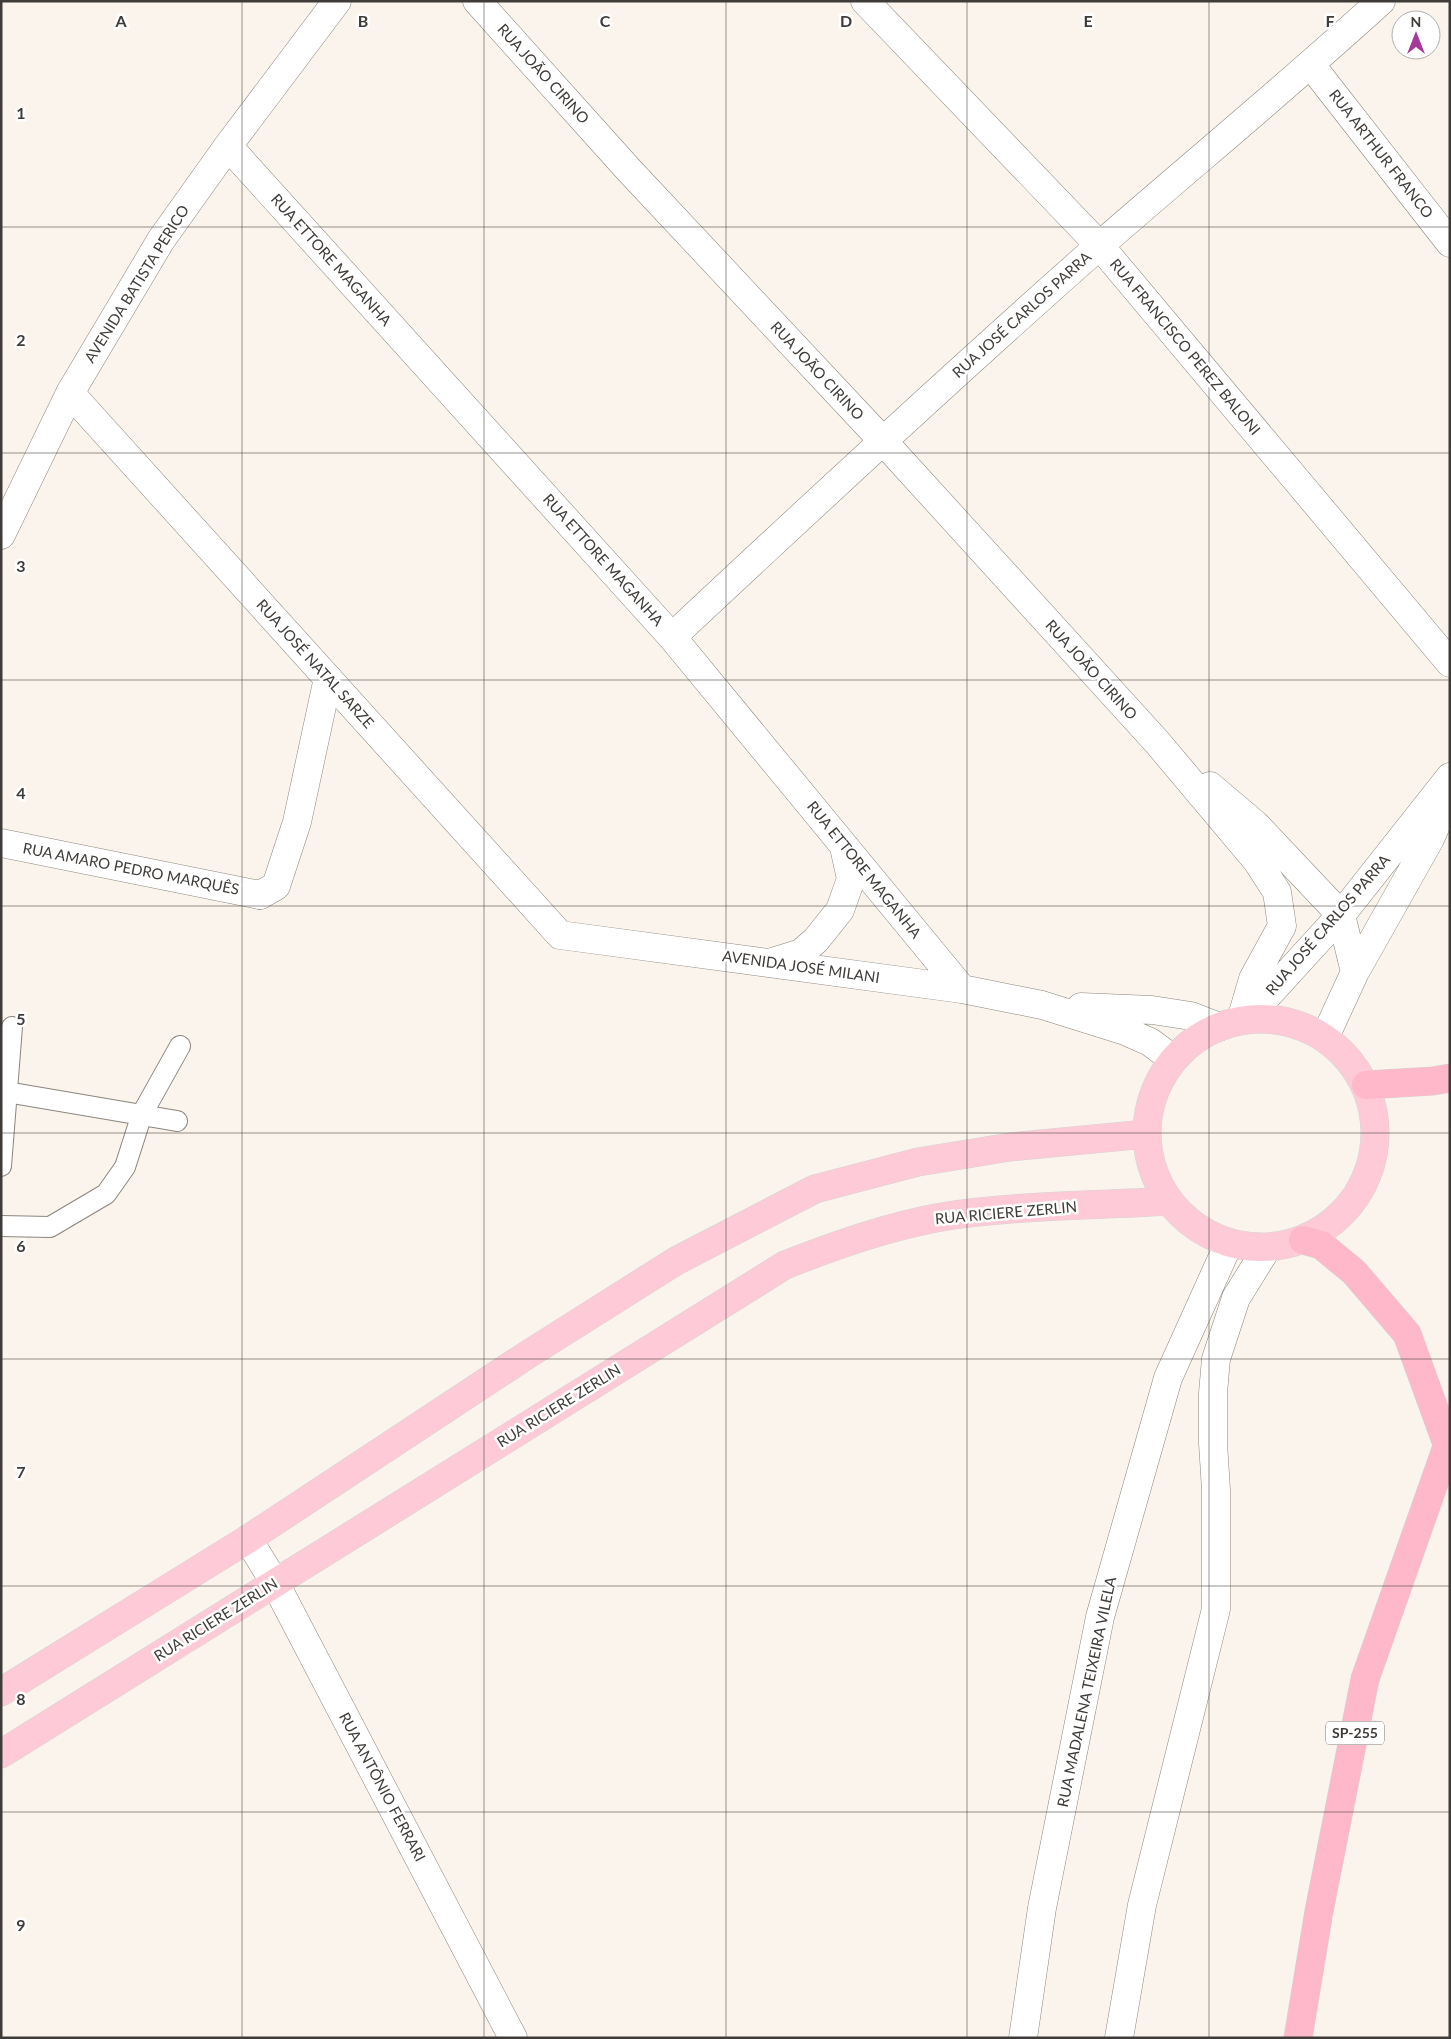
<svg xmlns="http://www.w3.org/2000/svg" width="1451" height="2039" viewBox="0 0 1451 2039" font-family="Lato,sans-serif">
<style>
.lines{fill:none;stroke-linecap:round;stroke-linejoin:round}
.service-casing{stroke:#8b857e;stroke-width:22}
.pedestrian-casing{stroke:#8b857e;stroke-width:29}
.minor-casing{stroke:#8b857e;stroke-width:29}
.primary-casing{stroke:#d5d4d3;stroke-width:29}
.trunk-casing{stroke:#d5d4d3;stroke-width:29}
.service{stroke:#fff;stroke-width:20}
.pedestrian{stroke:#fff;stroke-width:28}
.minor{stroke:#fff;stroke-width:28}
.primary{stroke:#fecad7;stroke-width:28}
.trunk{stroke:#feb8ca;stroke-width:28}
.grid{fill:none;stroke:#3e3b38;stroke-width:1;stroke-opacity:0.55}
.labels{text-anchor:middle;stroke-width:5;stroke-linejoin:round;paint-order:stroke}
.shield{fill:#fff;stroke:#787674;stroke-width:1}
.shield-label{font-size:14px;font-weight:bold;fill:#3e3b38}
.street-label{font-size:15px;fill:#3e3b38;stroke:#fff}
.grid-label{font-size:16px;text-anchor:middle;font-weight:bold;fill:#3e3b38;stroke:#fff;stroke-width:5;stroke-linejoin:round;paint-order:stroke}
</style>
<rect width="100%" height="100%" fill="#fbf4ec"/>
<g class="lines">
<defs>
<path id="service" d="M1,1091L177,1121
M1,1166L12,1027
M1,1226L50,1227L106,1194L125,1167L142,1114L180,1046"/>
<path id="pedestrian" d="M260,895L276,886L297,822L328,678"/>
<path id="minor" d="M477,1L628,169L882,440L1157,742L1257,861L1277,892L1282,926L1253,979L1241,1020
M865,1L1100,246L1450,663
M1311,65L1450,243
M228,146L672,637L962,989
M70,393L560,935L962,989L1042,1005L1125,1031L1150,1042L1173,1059
M1,535L70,393L161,240L228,146L337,1
M672,637C813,505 954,374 1099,246C1193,164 1289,85 1381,1
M1210,786L1256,825L1341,915L1355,972
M1,843L260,895
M772,962L801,953L816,940L840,910L851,879L844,847
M1081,1007L1152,1010L1191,1016L1219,1027
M1246,1019L1341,915L1450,777
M1325,1037L1355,972L1430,839L1440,816L1445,790
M248,1539L275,1583L513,2038
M1023,2038L1042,1908L1100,1617L1168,1378L1229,1243
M1119,2038L1142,1905L1216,1609V1490L1213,1443V1393L1216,1359L1236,1298L1267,1248"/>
<path id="primary" d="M1147 1133a114 114 0 1 1 228 0a114 114 0 1 1-228 0Z
M1,1692L248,1539L527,1355L676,1261L815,1189L918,1162L1010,1147L1146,1134
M1,1754L785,1265C836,1245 887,1227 941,1217C1016,1205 1093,1206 1168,1201"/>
<path id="trunk" d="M1366,1085L1433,1081L1450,1078
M1303,1240L1321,1245L1354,1272L1407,1334L1447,1444
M1298,2038L1319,1911L1365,1679L1450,1438"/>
</defs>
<use href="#service" class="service-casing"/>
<use href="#pedestrian" class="pedestrian-casing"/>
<use href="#minor" class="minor-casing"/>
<use href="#primary" class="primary-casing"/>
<use href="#trunk" class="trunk-casing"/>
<use href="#service" class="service"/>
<use href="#pedestrian" class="pedestrian"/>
<use href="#minor" class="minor"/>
<use href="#primary" class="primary"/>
<use href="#trunk" class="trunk"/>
</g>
<path class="grid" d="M242,1V2038M484,1V2038M726,1V2038M967,1V2038M1209,1V2038M1,227H1450M1,453H1450M1,680H1450M1,906H1450M1,1133H1450M1,1359H1450M1,1586H1450M1,1812H1450"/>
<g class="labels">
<rect class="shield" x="1326" y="1721.5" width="58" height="23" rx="4"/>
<g class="shield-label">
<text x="1355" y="1738">SP-255</text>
</g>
<g class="street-label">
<text transform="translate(543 74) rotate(48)" y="5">RUA JOÃO CIRINO</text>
<text transform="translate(1381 154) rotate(52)" y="5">RUA ARTHUR FRANCO</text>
<text transform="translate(331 260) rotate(48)" y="5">RUA ETTORE MAGANHA</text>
<text transform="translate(137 284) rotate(-58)" y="5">AVENIDA BATISTA PERICO</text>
<text transform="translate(1022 315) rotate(-42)" y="5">RUA JOSÉ CARLOS PARRA</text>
<text transform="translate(1185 347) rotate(50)" y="5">RUA FRANCISCO PEREZ BALONI</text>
<text transform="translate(817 371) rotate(47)" y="5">RUA JOÃO CIRINO</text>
<text transform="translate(603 560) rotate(48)" y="5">RUA ETTORE MAGANHA</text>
<text transform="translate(315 664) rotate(48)" y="5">RUA JOSÉ NATAL SARZE</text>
<text transform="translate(1091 670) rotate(48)" y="5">RUA JOÃO CIRINO</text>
<text transform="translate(131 869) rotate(11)" y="5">RUA AMARO PEDRO MARQUÊS</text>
<text transform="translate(864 870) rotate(51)" y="5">RUA ETTORE MAGANHA</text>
<text transform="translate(1328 925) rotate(-49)" y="5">RUA JOSÉ CARLOS PARRA</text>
<text transform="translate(801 967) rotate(8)" y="5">AVENIDA JOSÉ MILANI</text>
<text transform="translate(1006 1213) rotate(-5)" y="5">RUA RICIERE ZERLIN</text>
<text transform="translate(559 1406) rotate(-32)" y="5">RUA RICIERE ZERLIN</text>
<text transform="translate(216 1620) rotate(-32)" y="5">RUA RICIERE ZERLIN</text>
<text transform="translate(1087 1692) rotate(-78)" y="5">RUA MADALENA TEIXEIRA VILELA</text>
<text transform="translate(382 1787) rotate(62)" y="5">RUA ANTÔNIO FERRARI</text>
</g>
</g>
<g class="grid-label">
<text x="121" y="27">A</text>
<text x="363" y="27">B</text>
<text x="605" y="27">C</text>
<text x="846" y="27">D</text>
<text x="1088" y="27">E</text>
<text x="1330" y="27">F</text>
<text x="21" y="119">1</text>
<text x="21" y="346">2</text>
<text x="21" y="572">3</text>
<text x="21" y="799">4</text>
<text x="21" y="1025">5</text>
<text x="21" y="1252">6</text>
<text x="21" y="1478">7</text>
<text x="21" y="1705">8</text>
<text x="21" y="1931">9</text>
</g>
<rect width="1451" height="2039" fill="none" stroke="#3e3b38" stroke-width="5"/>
<g transform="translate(1416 35)"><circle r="24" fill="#ffffff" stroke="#b2b1af"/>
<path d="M0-4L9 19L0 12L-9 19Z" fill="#a63997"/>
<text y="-8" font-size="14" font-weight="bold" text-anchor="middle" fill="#3e3b38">N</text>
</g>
</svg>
